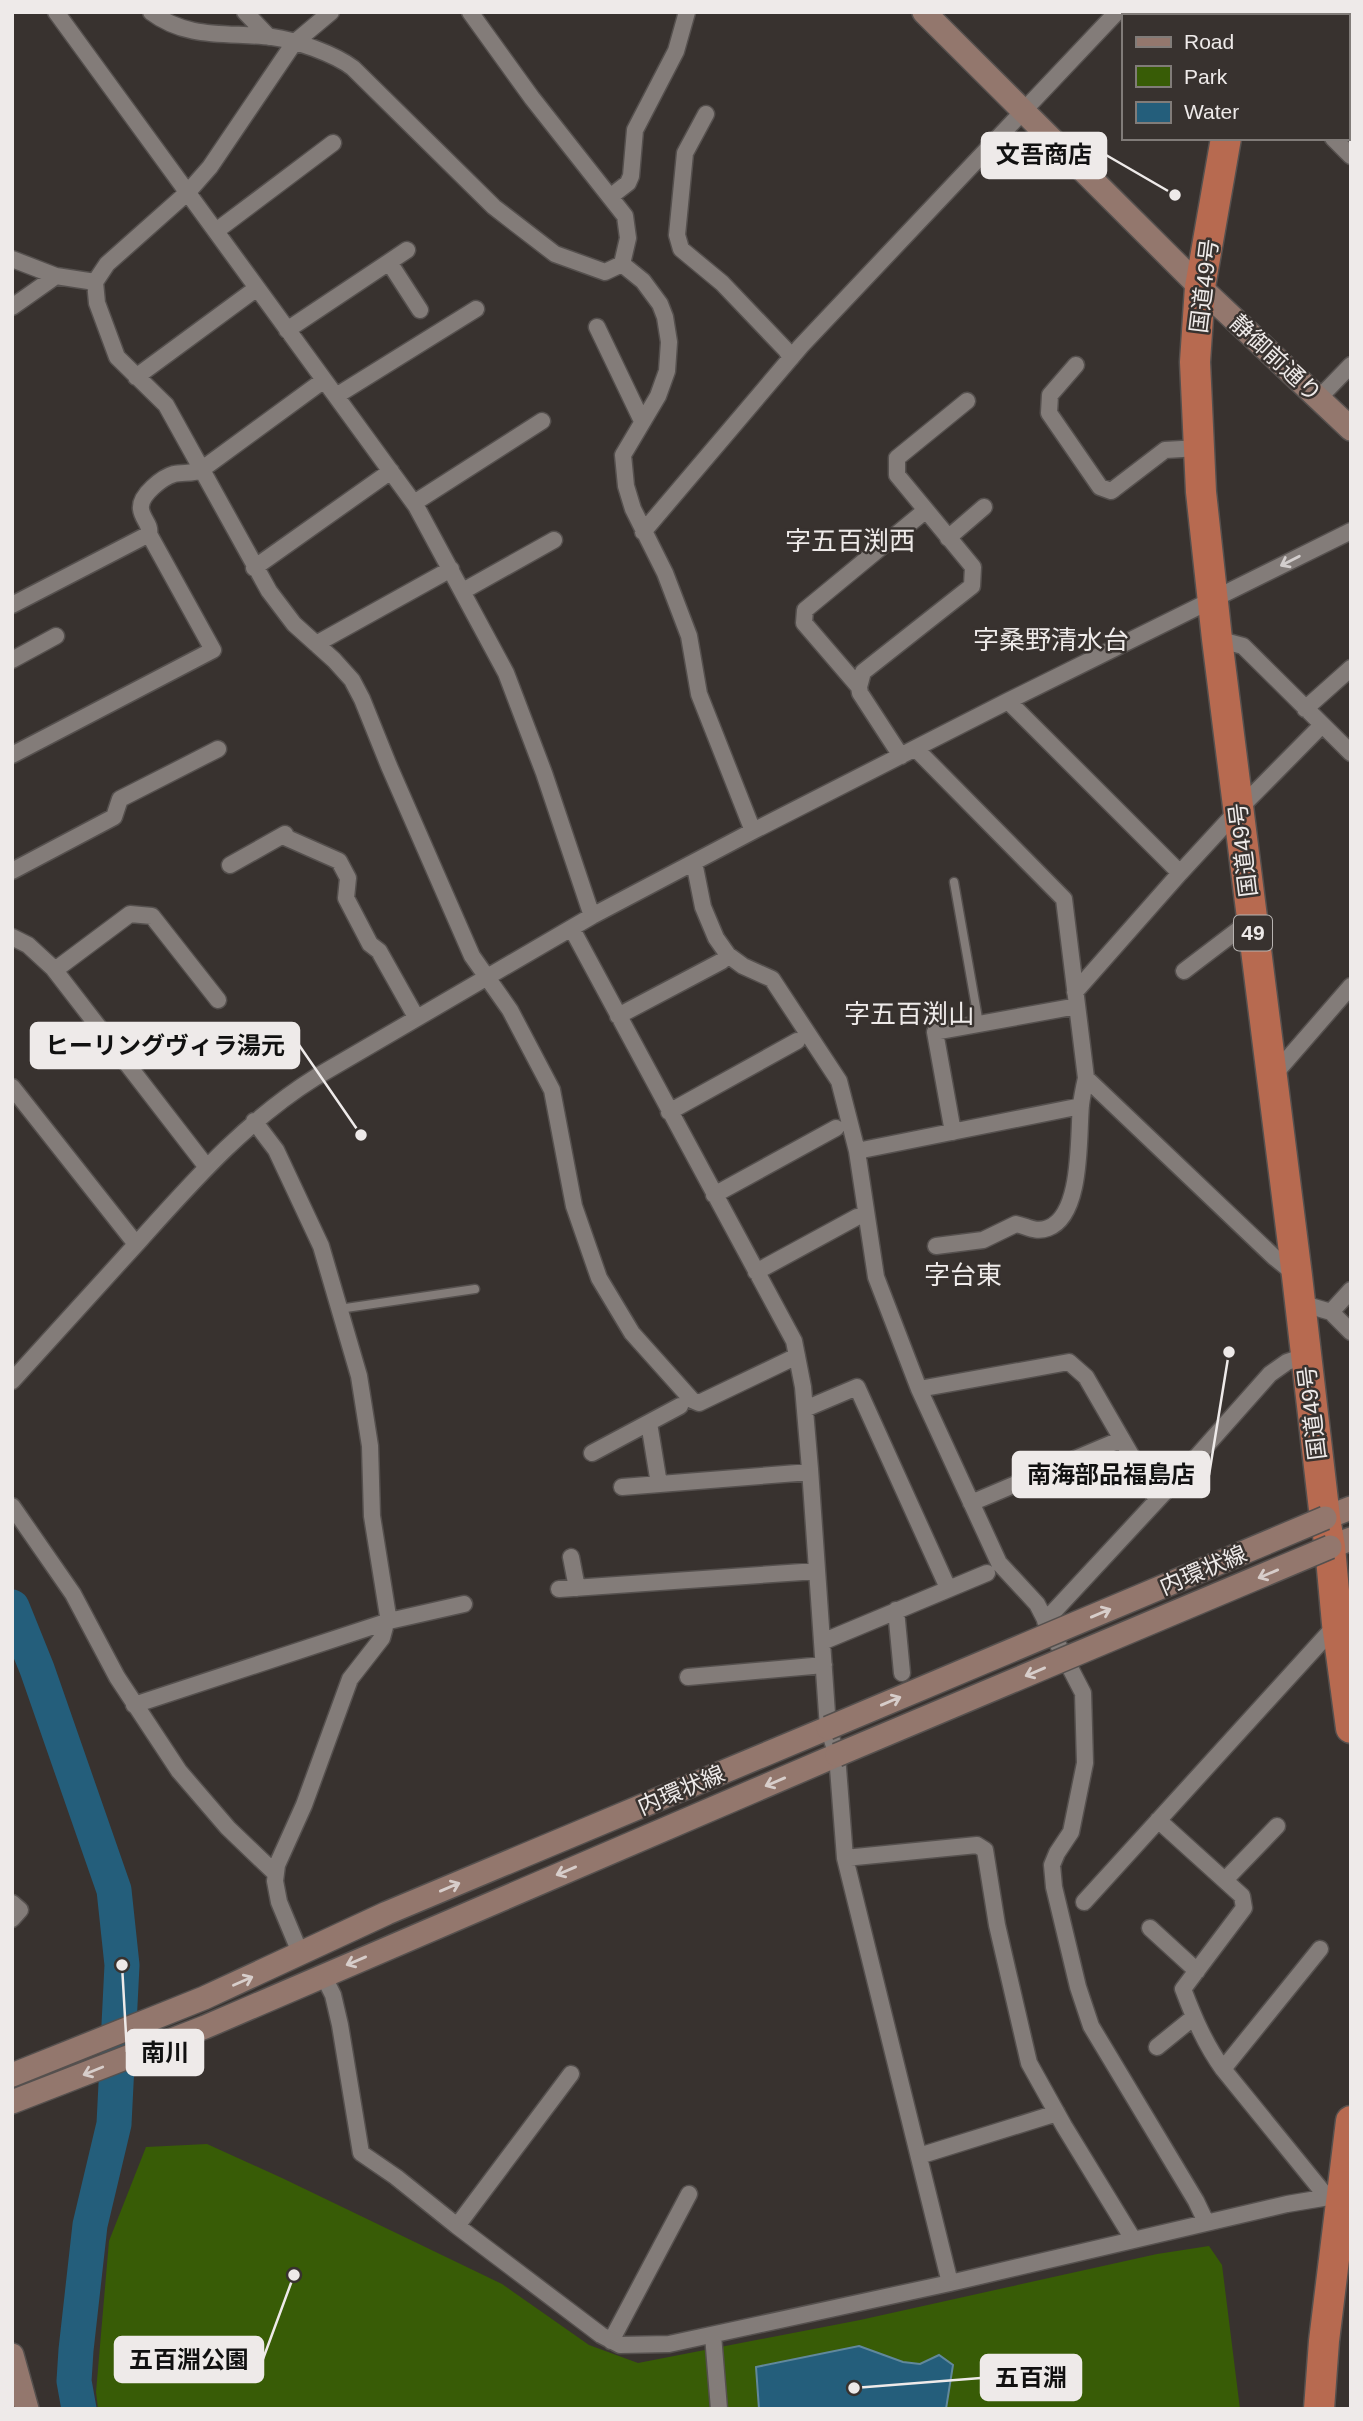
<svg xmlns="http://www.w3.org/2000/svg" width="1363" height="2421" viewBox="0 0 1363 2421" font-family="Helvetica,'Noto Sans JP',sans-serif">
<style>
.green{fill:#385c06}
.water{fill:#245e7b;stroke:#61889c;stroke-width:2}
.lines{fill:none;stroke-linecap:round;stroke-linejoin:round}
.river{stroke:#245e7b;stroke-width:35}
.lane-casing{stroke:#55504e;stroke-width:11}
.street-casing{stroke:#55504e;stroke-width:19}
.secondary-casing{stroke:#55504e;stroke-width:26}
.highway-casing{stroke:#55504e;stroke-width:33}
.lane{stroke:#837c79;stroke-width:8}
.street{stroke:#837c79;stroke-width:16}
.secondary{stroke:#93776d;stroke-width:23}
.highway{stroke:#b76a50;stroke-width:30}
.secondary-bridge-casing{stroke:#55504e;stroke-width:26;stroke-linecap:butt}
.secondary-bridge{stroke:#93776d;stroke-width:23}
.oneway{stroke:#d3cecd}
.oneway2{stroke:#d7cdca}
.labels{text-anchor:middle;stroke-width:5;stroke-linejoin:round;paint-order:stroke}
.shield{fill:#38322f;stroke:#b7b3b1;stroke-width:2}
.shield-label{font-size:21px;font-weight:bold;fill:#eeeae9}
.street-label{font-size:23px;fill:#eeeae9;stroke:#38322f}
.quarter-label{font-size:26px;fill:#eeeae9;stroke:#38322f}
.leader{fill:none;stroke:#eeeae9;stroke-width:2.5}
.callout-dot{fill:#eeeae9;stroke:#38322f;stroke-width:2.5}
.callout{fill:#eeeae9;stroke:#eeeae9;stroke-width:2.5}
.callout-label{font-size:24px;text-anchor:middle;font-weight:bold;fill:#111}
</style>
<rect width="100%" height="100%" fill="#38322f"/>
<path class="green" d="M207,2144L282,2178L502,2284L589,2345L638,2363L860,2320L1157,2254L1209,2246L1222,2265L1240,2409H98L96,2392L109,2241L146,2147Z"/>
<path class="water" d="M859,2346L903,2362L920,2364L939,2355L953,2365L946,2409H759L756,2367Z"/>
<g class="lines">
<path class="river" d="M12,1607L37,1669L114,1890L122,1965L114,2124L90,2225L76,2350L74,2381L79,2409"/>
<defs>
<path id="lane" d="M954,882L979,1024
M339,1309L475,1289"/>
<path id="street" d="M56,12L416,506L506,673L544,773L592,916
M151,12C188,40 229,32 272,37C295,40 335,54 353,68L494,207L555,254L605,272L622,264L643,281L660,304L665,317L669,342L667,371L658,396L623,455L626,486L633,509L665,573L689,636L699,694L753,831
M245,12L269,37
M331,12L294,43L210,167L188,192L107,264L95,282L97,303L117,357L166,405L269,591L294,624L334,660L352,680L362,699L389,766L472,956L510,1010L552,1090L574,1206L599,1278L632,1333L692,1400L699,1403L797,1356
M470,12L532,98L625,216L628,238L622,264
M706,114L685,153L677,235L681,249L722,283L786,350L791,358
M1333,138L1351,156
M610,197L628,183L631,176L635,130L676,51L687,12
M216,231L333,143
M12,259L56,276L95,282
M389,262L420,310
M12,307L56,276
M597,327L642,421
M287,330L407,250
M1076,365L1050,395L1049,413L1100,487L1111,491L1114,489L1165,450L1199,448
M136,377L257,288
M336,396L476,309
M1319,398L1351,365
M414,503L542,421
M643,532L801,346L1117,12
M149,534C151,524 142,519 141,509C139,495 163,477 174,474C183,472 193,474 201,470L324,380
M948,538L984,507
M254,568L391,471
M463,591L554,540
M12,605L149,534L213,650L12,755
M1217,639L1243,646L1351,753
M316,644L451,569
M12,660L56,636
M859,687L804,623L805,610L926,510
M1008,701L1180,873L1238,810L1322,725
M1305,709L1351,668
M916,749L1064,899L1086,1078L1274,1257L1295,1274
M901,756L860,693L859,687L863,672L972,586L973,567L897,475V458L967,401
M694,862L703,907L716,938L728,955L743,966L772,979L839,1081L857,1151L876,1277L919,1389L999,1563L1037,1604L1083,1693L1085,1763L1071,1832L1057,1853L1052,1865L1054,1887L1078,1987L1091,2026L1196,2201L1206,2222
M230,865L285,834L287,838L339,861L348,878L346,898L370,944L379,951L416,1017
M12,871L114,817L120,799L218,749
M572,929L794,1341L803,1387L810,1469L828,1728L837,1755L845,1858L950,2283
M12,937L28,945L53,968L206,1166
M55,970L130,914L152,916L218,1000
M1184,971L1251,920
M1075,992L1180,873
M618,1016L722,961
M1272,1077L1351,986
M12,1087L136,1244
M669,1112L797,1041
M254,1121L276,1150L321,1246L359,1376L370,1446L372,1516L388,1616L382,1638L350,1679L304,1805L277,1865L275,1881L279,1902L301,1955
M953,1132L935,1032L1077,1006
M857,1151L1081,1106
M714,1195L836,1128
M936,1246L983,1240L1016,1224C1027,1226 1035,1233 1048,1228C1083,1215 1078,1135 1081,1105C1082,1096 1084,1087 1086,1078
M756,1272L857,1217
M1300,1303L1331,1312L1351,1332
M1331,1312L1351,1290
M12,1381C55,1334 98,1286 141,1239C195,1179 247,1120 316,1077L592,916L753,831L1008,701L1351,531
M919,1389L1069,1362L1086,1377L1157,1500
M805,1409L857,1387L948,1588
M649,1423L659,1484
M592,1453L680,1406
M622,1487L810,1472
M971,1503L1122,1439
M12,1506L73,1594L117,1677L179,1771L228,1828L275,1873
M571,1557L577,1588
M559,1589L817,1571
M896,1610L902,1673
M1045,1621L1175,1481L1270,1374L1287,1362L1305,1356
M822,1642L987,1573
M688,1677L824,1665
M134,1705L389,1621L464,1604
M1158,1820L1242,1896L1244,1908L1183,1989C1194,2018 1205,2044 1223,2069L1327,2197
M845,1858L977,1845L985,1850L997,1925L1029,2063L1064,2126L1133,2239
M1225,1880L1277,1826
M1084,1902L1337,1624
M12,1903L20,1910L12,1919
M1150,1928L1197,1971
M323,1975L333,1995L340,2025L361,2153L396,2177L457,2226L601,2335L620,2345L669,2344L950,2283L1287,2204L1341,2195
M1157,2047L1194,2017
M1223,2069L1320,1949
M919,2156L1057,2113
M457,2226L571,2074
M713,2335L719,2409
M611,2341L689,2194"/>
<path id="secondary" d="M924,12L1200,287L1351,429
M1325,1518L1351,1508
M1330,1547L1351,1539
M12,2075L204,1998L387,1913L828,1728
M12,2102L205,2027L837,1755
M12,2355L27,2409"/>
<path id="highway" d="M1248,16L1249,12
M1226,138L1200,287L1195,362L1201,492L1217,639L1297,1276L1325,1518L1330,1547L1337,1624L1351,1728
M1319,2409L1324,2341L1351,2121"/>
</defs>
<use href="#lane" class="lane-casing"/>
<use href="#street" class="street-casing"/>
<use href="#secondary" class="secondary-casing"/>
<use href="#highway" class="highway-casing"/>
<use href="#lane" class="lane"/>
<use href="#street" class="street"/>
<use href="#secondary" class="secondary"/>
<use href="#highway" class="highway"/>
<defs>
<path id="secondary-bridge" d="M828,1728L1325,1518
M837,1755L1330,1547"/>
</defs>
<use href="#secondary-bridge" class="secondary-bridge-casing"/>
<use href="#secondary-bridge" class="secondary-bridge"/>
</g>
<defs><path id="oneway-shaft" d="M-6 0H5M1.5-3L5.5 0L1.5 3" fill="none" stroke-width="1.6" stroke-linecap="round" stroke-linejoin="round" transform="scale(1.75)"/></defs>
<use class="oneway" href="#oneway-shaft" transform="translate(1290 561) rotate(153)"/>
<g class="oneway2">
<use href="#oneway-shaft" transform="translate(1268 1574) rotate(157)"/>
<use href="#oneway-shaft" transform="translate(1101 1613) rotate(-23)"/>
<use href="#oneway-shaft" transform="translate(1035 1672) rotate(157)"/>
<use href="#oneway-shaft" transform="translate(891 1701) rotate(-23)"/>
<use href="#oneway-shaft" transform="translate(775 1782) rotate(157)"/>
<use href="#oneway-shaft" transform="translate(566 1871) rotate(157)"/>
<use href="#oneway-shaft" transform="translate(450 1887) rotate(-23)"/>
<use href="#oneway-shaft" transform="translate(356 1961) rotate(157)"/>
<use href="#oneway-shaft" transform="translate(243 1981) rotate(-24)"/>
<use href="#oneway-shaft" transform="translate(93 2071) rotate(158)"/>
</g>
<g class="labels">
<rect class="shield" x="1234" y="915.5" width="38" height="35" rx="5"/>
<g class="shield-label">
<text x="1253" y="940">49</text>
</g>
<g class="street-label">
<text transform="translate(1204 286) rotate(-83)" y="8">国道49号</text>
<text transform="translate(1276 358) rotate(43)" y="8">静御前通り</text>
<text transform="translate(1243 850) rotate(-97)" y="8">国道49号</text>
<text transform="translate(1312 1413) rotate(-97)" y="8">国道49号</text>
<text transform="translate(1203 1570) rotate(-23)" y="8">内環状線</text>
<text transform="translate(681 1790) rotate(-23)" y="8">内環状線</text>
</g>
<g class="quarter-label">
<text x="850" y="550">字五百渕西</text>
<text x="1051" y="649">字桑野清水台</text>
<text x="909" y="1023">字五百渕山</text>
<text x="963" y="1284">字台東</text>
</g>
</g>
<path class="leader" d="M1175 195L1106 155M361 1135L299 1045M1229 1352L1209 1475M122 1965L127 2052M294 2275L263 2359M854 2388L981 2378"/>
<g class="callout-dot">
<circle cx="1175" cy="195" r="7"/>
<circle cx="361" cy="1135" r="7"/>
<circle cx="1229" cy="1352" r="7"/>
<circle cx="122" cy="1965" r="7"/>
<circle cx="294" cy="2275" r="7"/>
<circle cx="854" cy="2388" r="7"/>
</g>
<g class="callout">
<rect x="982" y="133" width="124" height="45" rx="7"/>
<rect x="31" y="1023" width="268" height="45" rx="7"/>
<rect x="1013" y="1452" width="196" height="45" rx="7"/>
<rect x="127" y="2030" width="76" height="45" rx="7"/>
<rect x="115" y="2337" width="148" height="45" rx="7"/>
<rect x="981" y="2355" width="100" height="45" rx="7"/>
</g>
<g class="callout-label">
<text x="1044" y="163">文吾商店</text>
<text x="165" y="1054">ヒーリングヴィラ湯元</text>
<text x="1111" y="1483">南海部品福島店</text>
<text x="165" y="2061">南川</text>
<text x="189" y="2368">五百淵公園</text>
<text x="1031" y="2386">五百淵</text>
</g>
<rect width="1363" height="2421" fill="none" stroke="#eeeae9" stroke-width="28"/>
<rect x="1122" y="14" width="228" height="126" fill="#38322f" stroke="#817c79" stroke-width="2"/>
<rect x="1136" y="37" width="35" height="10" fill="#93776d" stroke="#817c79" stroke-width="2"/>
<text x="1184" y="49" font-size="21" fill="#eeeae9">Road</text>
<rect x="1136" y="66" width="35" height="21" fill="#385c06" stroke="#817c79" stroke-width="2"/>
<text x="1184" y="84" font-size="21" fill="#eeeae9">Park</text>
<rect x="1136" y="102" width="35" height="21" fill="#245e7b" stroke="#817c79" stroke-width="2"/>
<text x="1184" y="119" font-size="21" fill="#eeeae9">Water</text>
</svg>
